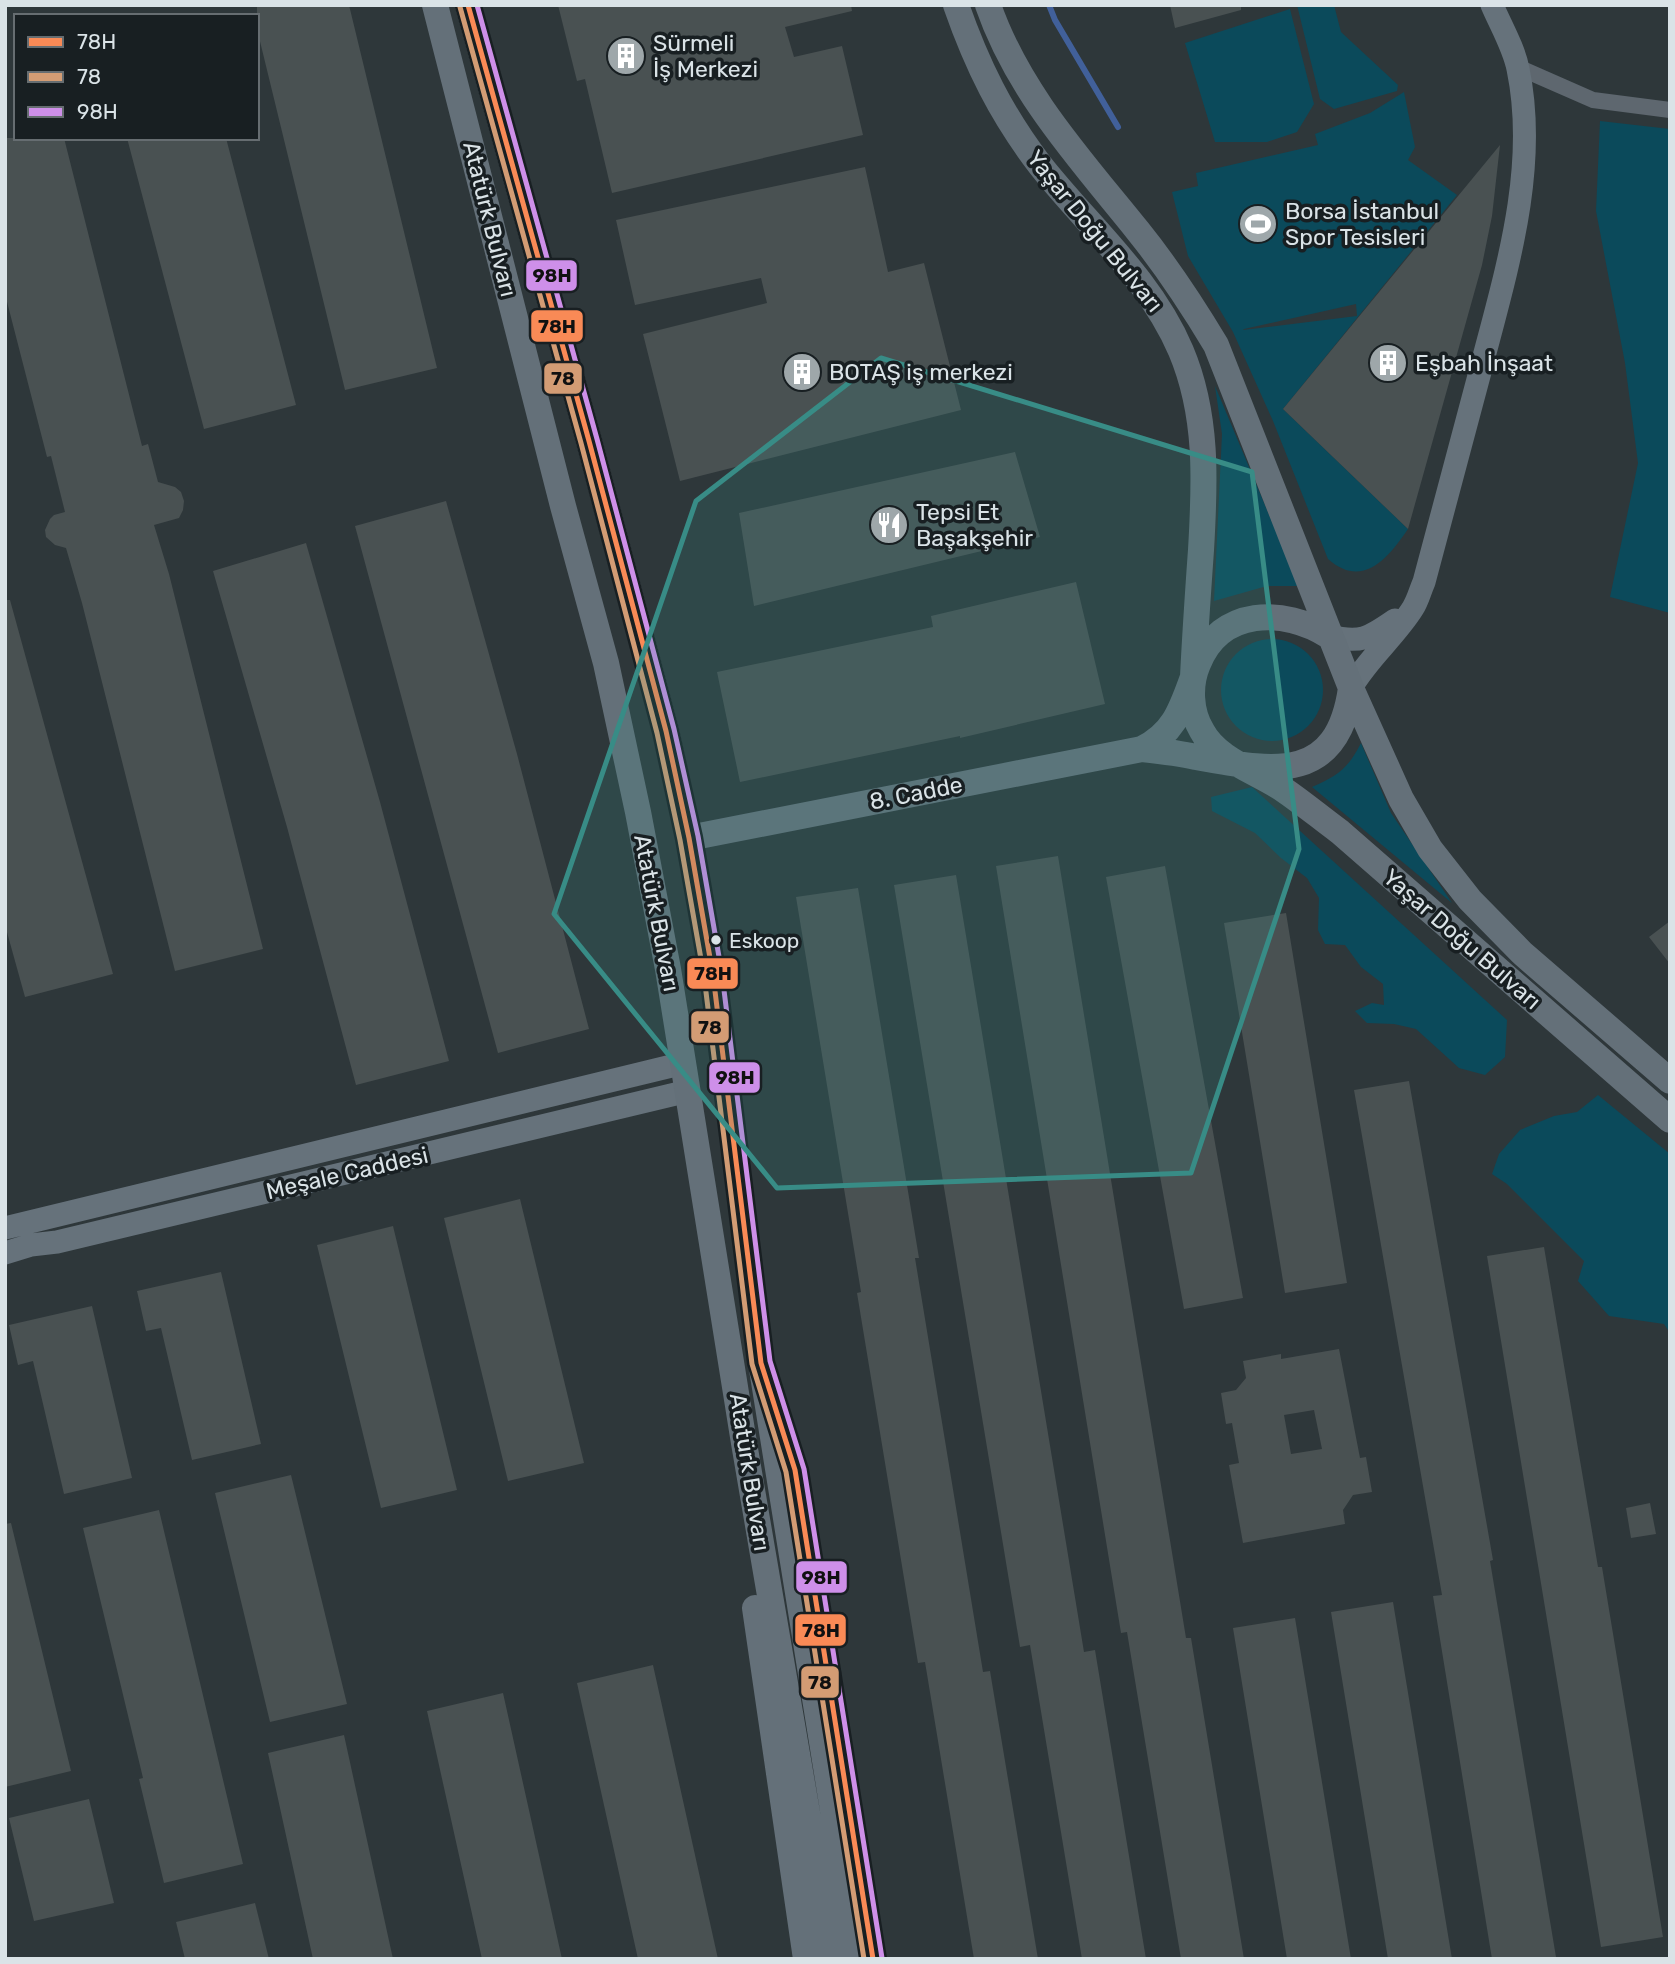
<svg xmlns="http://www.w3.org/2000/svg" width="1675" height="1964" viewBox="0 0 1675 1964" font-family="Rubik,sans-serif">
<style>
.green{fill:#0b4a5b;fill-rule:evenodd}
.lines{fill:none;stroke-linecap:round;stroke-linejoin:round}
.stream{stroke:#41609a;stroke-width:6}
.building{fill:#495152;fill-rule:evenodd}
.street{stroke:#5e676f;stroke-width:16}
.secondary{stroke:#66727b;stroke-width:23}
.primary{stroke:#647079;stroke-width:26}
.bus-1-casing{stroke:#181f22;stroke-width:10}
.bus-2-casing{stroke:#181f22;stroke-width:10}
.bus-3-casing{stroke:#181f22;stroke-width:10}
.bus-1{stroke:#f98a56;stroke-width:5}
.bus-2{stroke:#d39c74;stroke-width:5}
.bus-3{stroke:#ce8fe9;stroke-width:5}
.marked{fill:#388c86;fill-opacity:0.2;stroke:#388c86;stroke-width:5;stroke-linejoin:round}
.bus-dot{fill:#dae3e7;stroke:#181f22;stroke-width:2.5}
.labels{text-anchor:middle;stroke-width:7;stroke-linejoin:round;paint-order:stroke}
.bus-label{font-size:21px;fill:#dae3e7;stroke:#181f22;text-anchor:start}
.poi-label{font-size:23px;fill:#dae3e7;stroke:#181f22;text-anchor:start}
.street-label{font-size:23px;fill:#dae3e7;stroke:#181f22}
.line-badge{stroke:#181f22;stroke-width:2.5}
.pale-badge-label{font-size:19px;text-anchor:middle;font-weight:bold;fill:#111}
</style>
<rect width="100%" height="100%" fill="#2e373a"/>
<path class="green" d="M1297,5H1334L1341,32L1398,85L1397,91L1334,109L1320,99Z
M1290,9L1314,104L1297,132L1267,142H1215L1185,43Z
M1404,92L1415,147L1408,160L1457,195L1283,409L1408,529C1389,557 1363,590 1328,559L1273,421L1233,332L1188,256L1172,192L1198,186L1196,173L1318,145L1315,134L1370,113ZM1356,304L1357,316L1243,330L1244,329Z
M1600,121L1670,129V613L1610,597L1638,463L1625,363L1596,211Z
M1215,386L1299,586H1267L1214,601L1222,434Z
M1221 690a51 51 0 1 1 102 0a51 51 0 1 1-102 0Z
M1361,743L1391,813L1452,903L1312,787C1337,776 1348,769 1361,743Z
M1252,787L1507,1020L1505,1057L1485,1075L1459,1068L1416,1029L1394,1024L1367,1023L1355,1011L1372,1003L1384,1005L1383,984L1361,967L1345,945L1325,944L1318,930L1319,898L1307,878L1281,858L1255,833L1212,811L1211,797Z
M1598,1095L1670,1154V1333L1664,1324L1609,1316L1578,1281L1584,1261L1507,1184L1492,1174L1499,1154L1520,1130L1554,1116L1577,1112Z"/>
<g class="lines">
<path class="stream" d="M1049,5L1055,20L1118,127"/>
</g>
<path class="building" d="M257,5H349L437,368L345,390L257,29Z
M558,5H851L852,11L785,27L794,57L842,46L863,135L612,193L585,79L577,81Z
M1170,5H1241V10L1175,28Z
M5,138H64L142,446L148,444L158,482L175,487L181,492L184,501L183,510L179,518L154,525L169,574L263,949L175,971L82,603L66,548L55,545L46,537L45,530L50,519L54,515L65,512L51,456L47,457L5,294Z
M127,138H226L296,405L204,429Z
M1500,145L1492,216L1482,265L1408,529L1283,409Z
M865,167L888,272L924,263L961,410L680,481L643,334L767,303L761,278L635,305L616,220Z
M1015,452L1040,537L754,606L739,513Z
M446,501L517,754L589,1029L498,1053L355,526Z
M306,543L380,802L449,1061L356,1085L287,827L213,571Z
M1076,582L1105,704L960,738V736L740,782L717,672L933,627L931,616Z
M5,600H10L113,974L25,997L5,925Z
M1058,856L1186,1638H1191L1244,1959H1181L1127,1632L1121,1633L996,866Z
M1165,866L1243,1298L1184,1309L1106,877Z
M956,875L1084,1652L1095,1650L1146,1959H1082L1030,1645L1020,1647L894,885Z
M858,888L919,1258H915L983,1672L990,1671L1038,1959H974L925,1662L918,1663L857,1293L861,1292L796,897Z
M1286,913L1347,1283L1285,1293L1224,923Z
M1670,921V964L1649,937Z
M1409,1081L1493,1560L1490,1561L1556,1957L1542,1959H1492L1433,1596L1442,1595L1354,1090Z
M520,1199L584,1463L508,1481L444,1218Z
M393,1226L457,1490L381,1508L317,1245Z
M1544,1247L1598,1567H1602L1663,1937L1601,1947L1487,1256Z
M221,1272L261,1444L192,1460L161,1328L146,1331L137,1291Z
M92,1306L132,1478L64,1494L33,1361L18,1365L9,1325Z
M1339,1349L1360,1458L1366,1457L1372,1492L1353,1495L1343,1510L1345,1524L1243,1543L1229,1465L1239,1463L1232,1423L1226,1424L1221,1393L1236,1390L1246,1378L1243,1361L1281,1354V1359ZM1314,1410L1322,1449L1291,1454L1284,1415Z
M291,1475L347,1704L270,1722L215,1493Z
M1650,1503L1656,1534L1631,1538L1626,1508Z
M159,1510L243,1864L164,1883L139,1779L143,1778L83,1528Z
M11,1523L71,1771L5,1787V1524Z
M1393,1602L1452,1959H1388L1331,1612Z
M1295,1618L1351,1959H1287L1233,1628Z
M653,1665L718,1959H638L577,1683Z
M503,1693L562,1959H482L427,1711Z
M344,1735L393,1959H313L268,1753Z
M89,1799L114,1903L34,1921L9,1818Z
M255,1903L269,1959H185L176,1922Z"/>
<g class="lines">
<path class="street" d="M1518,67L1593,100L1670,110"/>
<path class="secondary" d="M1329,636C1361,644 1369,638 1395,620
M1351,688C1368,658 1395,637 1413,608C1418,600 1420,591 1424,582C1442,512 1461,442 1480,372C1505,275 1539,170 1518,69C1514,48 1501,26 1492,5
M5,1228L684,1063
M5,1253L31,1245L57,1242L688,1091"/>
<path class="primary" d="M435,5L563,506L606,663L638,812L668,969L744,1443L832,1959
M468,5L589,441L666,731L689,838L713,975L761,1363L857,1959
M988,5C1018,92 1081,160 1138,231C1167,267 1192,305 1216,345L1351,688L1401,799L1430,849L1470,900L1522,953L1670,1081
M1329,636C1284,607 1220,608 1198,664C1189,685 1190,711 1202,731C1217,760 1258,772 1284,790C1303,803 1321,818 1340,832L1670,1120
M1142,749C1160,751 1178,753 1196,757C1269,770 1337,787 1351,688
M689,838L1142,749C1174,733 1181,710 1193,677C1195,635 1198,592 1201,550C1205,482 1208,415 1181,351C1150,278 1088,226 1040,165C1001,114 977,65 956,5
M755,1608L806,1959"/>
<defs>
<path id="bus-1" d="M468,5L589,441L666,731L689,838L713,975L761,1363L795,1470L873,1959"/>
<path id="bus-2" d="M460,7L581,443L657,733L680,840L704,976L752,1364L786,1472L864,1959"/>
<path id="bus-3" d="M477,5L597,439L674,729L698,836L722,974L770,1361L804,1469L882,1958"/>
</defs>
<use href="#bus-1" class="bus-1-casing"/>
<use href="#bus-2" class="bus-2-casing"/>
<use href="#bus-3" class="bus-3-casing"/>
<use href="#bus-1" class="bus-1"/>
<use href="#bus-2" class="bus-2"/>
<use href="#bus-3" class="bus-3"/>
</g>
<path class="marked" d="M881,358L1252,472L1299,849L1191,1173L777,1188L554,914L696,501Z"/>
<defs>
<symbol id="building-disc" viewBox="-11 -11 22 22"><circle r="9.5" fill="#9ea7aa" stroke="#181f22"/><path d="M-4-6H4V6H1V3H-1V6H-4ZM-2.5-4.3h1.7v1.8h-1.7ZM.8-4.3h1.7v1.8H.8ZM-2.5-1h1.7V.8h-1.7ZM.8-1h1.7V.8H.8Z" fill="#fff"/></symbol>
<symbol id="stadium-disc" viewBox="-11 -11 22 22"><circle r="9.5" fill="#9ea7aa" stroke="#181f22"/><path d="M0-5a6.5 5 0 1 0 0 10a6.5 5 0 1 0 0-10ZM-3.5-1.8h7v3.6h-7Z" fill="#fff"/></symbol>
<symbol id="restaurant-disc" viewBox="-11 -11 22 22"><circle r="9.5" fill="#9ea7aa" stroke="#181f22"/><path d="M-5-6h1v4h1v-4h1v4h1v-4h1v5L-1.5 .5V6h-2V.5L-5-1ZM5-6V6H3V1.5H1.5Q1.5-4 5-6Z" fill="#fff"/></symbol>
</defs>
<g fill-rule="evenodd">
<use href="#building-disc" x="604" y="34" width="44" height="44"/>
<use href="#stadium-disc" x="1236" y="202" width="44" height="44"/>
<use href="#building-disc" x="1366" y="341" width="44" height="44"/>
<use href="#building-disc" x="780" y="350" width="44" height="44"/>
<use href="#restaurant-disc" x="867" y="503" width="44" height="44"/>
</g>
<circle class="bus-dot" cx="716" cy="940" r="6"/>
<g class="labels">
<g class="bus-label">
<text x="729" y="948">Eskoop</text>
</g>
<g class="poi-label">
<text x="653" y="51">Sürmeli<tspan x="653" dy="26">İş Merkezi</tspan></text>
<text x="1285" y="219">Borsa İstanbul<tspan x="1285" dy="26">Spor Tesisleri</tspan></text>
<text x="1415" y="371">Eşbah İnşaat</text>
<text x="829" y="380">BOTAŞ iş merkezi</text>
<text x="916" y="520">Tepsi Et<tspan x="916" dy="26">Başakşehir</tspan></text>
</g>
<g class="street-label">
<text transform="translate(490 219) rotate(76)" y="8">Atatürk Bulvarı</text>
<text transform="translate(1095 231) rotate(51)" y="8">Yaşar Doğu Bulvarı</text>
<text transform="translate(916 793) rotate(-11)" y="8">8. Cadde</text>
<text transform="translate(657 913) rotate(79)" y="8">Atatürk Bulvarı</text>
<text transform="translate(1462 939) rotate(41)" y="8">Yaşar Doğu Bulvarı</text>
<text transform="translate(347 1173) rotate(-13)" y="8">Meşale Caddesi</text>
<text transform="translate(750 1472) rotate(81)" y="8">Atatürk Bulvarı</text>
</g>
</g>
<g class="line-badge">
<rect x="525" y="259" width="53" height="33" rx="7" fill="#ce8fe9"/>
<rect x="530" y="309" width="54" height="34" rx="7" fill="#f98a56"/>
<rect x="543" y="362" width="40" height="33" rx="7" fill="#d39c74"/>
<rect x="686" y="957" width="53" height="33" rx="7" fill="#f98a56"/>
<rect x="690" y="1010" width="40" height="34" rx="7" fill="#d39c74"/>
<rect x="708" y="1061" width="53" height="33" rx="7" fill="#ce8fe9"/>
<rect x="795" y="1560" width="53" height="34" rx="7" fill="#ce8fe9"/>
<rect x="794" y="1613" width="53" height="34" rx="7" fill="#f98a56"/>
<rect x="800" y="1665" width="40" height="34" rx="7" fill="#d39c74"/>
</g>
<g class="pale-badge-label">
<text x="552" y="282">98H</text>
<text x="557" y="333">78H</text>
<text x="563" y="385">78</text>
<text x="713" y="980">78H</text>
<text x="710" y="1034">78</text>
<text x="735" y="1084">98H</text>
<text x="821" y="1584">98H</text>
<text x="821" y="1637">78H</text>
<text x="820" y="1689">78</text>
</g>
<rect width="1675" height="1964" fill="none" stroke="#dae3e7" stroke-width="14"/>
<rect x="14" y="14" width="245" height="126" fill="#181f22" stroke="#666d71" stroke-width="2"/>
<rect x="28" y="37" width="35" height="10" fill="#f98a56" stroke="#666d71" stroke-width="2"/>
<text x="77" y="49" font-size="21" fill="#dae3e7">78H</text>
<rect x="28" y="72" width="35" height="10" fill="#d39c74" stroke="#666d71" stroke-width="2"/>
<text x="77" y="84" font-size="21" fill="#dae3e7">78</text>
<rect x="28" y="107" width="35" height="10" fill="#ce8fe9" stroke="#666d71" stroke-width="2"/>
<text x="77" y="119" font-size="21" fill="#dae3e7">98H</text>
</svg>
